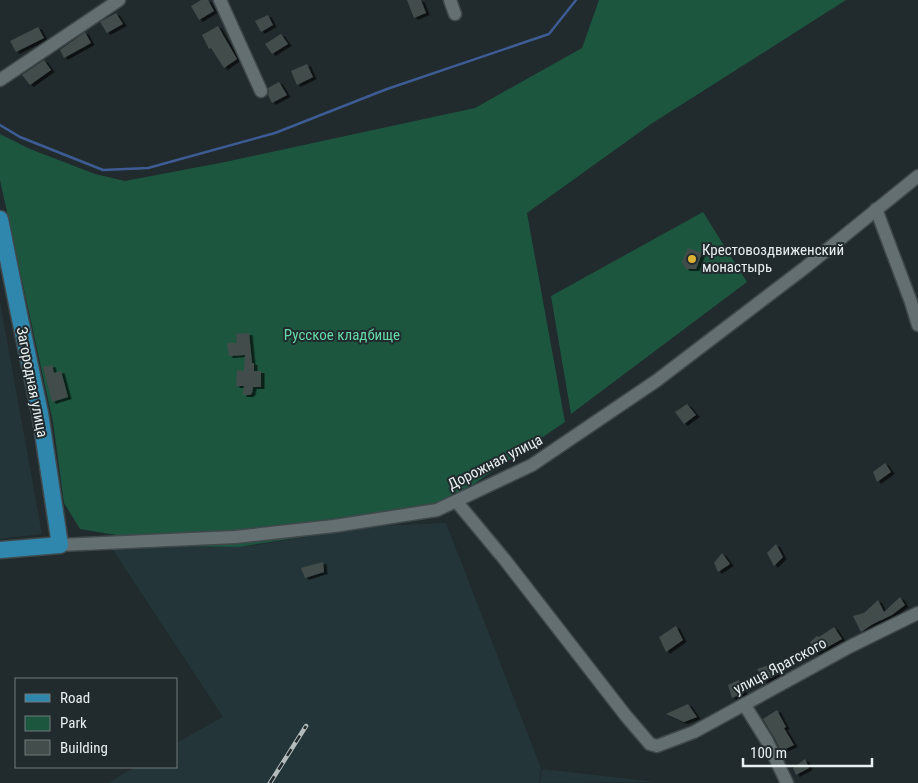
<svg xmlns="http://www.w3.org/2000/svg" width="918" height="783" viewBox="0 0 918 783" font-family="'Roboto Condensed',sans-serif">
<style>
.built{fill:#233539}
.green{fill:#1c563f}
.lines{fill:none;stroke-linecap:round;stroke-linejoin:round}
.stream{stroke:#3d5c94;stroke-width:2.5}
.building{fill:#424d4c;filter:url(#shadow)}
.minor-casing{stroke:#3f484a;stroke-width:15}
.major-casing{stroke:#3f484a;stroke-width:19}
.minor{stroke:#646f72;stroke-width:12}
.major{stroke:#3087ad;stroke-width:16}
.rail-casing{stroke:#b3bbbc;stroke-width:4.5}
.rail{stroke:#212a2d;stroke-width:2.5;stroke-dasharray:8;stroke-linecap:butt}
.poi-dot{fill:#dbb233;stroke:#212a2d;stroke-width:2}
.labels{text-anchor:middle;stroke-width:4;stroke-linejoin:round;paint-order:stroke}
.poi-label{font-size:15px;fill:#e8eff0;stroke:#212a2d;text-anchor:start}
.park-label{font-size:15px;fill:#65d9a8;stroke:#212a2d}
.street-label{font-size:15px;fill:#e8eff0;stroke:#212a2d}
</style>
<defs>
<filter id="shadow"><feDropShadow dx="3.5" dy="2" stdDeviation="0" flood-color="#0009"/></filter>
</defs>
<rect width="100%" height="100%" fill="#212a2d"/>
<path class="built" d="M0,302L42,534L0,539Z
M446,523L541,768L539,783H108L135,767H176V743L223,717L109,544L250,546L374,526Z
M542,769L656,782L540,783Z"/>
<path class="green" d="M599,0H846L651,124L527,213L565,422L437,509L380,525L238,547L182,546L80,529L64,503L53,422L0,180V134L30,149L95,174L125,181L225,162L475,108L582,48Z
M703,212L747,282L571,414L551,296Z"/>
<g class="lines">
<path class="stream" d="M0,125L20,137L103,170L148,168L275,133L387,89L549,34L576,0"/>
</g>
<path class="building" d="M201,0H208L214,11L199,20L191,6Z
M407,0H421L426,13L414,18Z
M116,13L123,24L107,33L100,22Z
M268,15L273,25L261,32L255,21Z
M218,26L237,59L224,68L211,48L209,49L202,35Z
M38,27L44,38L16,52L10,41Z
M85,32L91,43L64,58L60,50Z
M281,34L288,44L272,54L265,44Z
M44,60L51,70L30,85L22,75Z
M307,64L313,77L297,85L291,71Z
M279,82L287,95L272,103L268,95L269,91L268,88Z
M688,248L702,253L696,269H686L682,262Z
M249,333L252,363H254V371H261V387H253L252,393L250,395H243L244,386H236L237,370L244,371L245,355L229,356L227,343H237L236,334Z
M52,365L54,373L61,371L68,397L52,402L43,367Z
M687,404L696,415L684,424L675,412Z
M885,463L891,472L877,482L873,472Z
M776,544L783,557L774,566L767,553Z
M722,553L730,564L718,572L714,563Z
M323,562L324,572L305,578L301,568Z
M900,597L905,605L892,615L873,624L861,632L853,616L864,613L878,600L884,612Z
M676,626L683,640L666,652L659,637Z
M834,627L842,639L815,654L810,642L817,636L819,637Z
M772,664L777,675L764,681L757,669Z
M739,680L744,693L732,698L728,685Z
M688,704L697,717L684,722L666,714Z
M777,710L786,727L784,728L794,745L781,751L774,737L763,719Z
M805,759L809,768L796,775L793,768Z"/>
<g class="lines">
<defs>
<path id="minor" d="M220,0L261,91
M450,0L455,14
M0,80L119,0
M876,209L911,302L918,325
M456,501L505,560L626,716L650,744L657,746L694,732L851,646L918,613
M60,545L235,537L334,526L437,510L532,465L656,381L807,266L918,176
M744,704L767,741L787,783"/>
<path id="major" d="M0,219L19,314L40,413L60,545L0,550"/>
</defs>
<use href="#minor" class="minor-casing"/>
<use href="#major" class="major-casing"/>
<use href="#minor" class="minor"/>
<use href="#major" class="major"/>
<defs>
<path id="rail" d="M270,783L306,726"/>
</defs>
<use href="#rail" class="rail-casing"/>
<use href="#rail" class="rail"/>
</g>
<circle class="poi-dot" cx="692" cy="259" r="5"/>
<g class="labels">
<g class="poi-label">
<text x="702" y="255">Крестовоздвиженский<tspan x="702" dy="17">монастырь</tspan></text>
</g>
<g class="park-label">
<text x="342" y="340">Русское кладбище</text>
</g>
<g class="street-label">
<text transform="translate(32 382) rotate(79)" y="5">Загородная улица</text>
<text transform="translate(495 462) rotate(-27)" y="5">Дорожная улица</text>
<text transform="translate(780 666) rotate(-28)" y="5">улица Ярагского</text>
</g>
</g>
<rect x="15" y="678" width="162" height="90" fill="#212a2d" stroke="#71797b"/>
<rect x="25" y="694" width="25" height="8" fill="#3087ad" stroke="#71797b"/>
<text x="60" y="703" font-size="15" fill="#e8eff0">Road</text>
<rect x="25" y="716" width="25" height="15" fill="#1c563f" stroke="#71797b"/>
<text x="60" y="728" font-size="15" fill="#e8eff0">Park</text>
<rect x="25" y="740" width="25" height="15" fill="#424d4c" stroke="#71797b"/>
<text x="60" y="753" font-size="15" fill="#e8eff0">Building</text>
<path d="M743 758v8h129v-8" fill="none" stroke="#e8eff0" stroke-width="2.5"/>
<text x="750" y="758" font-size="15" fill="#e8eff0" stroke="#212a2d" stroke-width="4" paint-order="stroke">100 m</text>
</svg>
